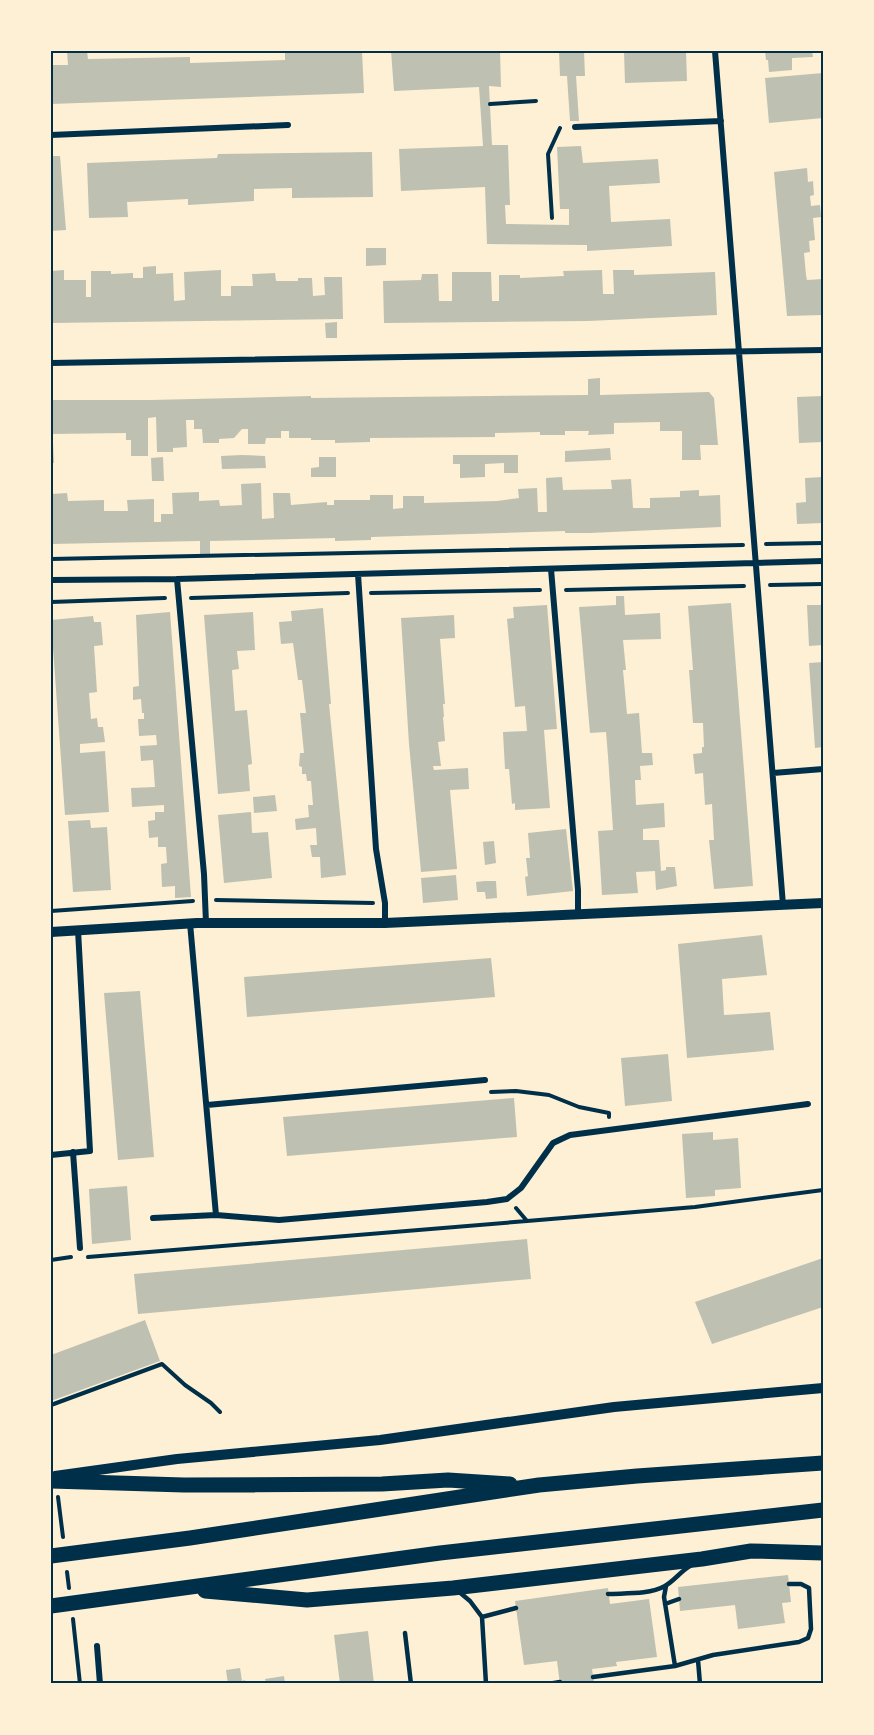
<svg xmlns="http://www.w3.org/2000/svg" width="874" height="1735" viewBox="0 0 874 1735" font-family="'Source Sans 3',sans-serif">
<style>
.building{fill:#bec0b2}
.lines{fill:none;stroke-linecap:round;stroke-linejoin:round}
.path{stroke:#003049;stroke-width:4}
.service{stroke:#003049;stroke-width:4.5}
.minor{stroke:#003049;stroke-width:6}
.tertiary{stroke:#003049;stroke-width:10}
.primary{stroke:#003049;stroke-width:15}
.neatline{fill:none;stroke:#003049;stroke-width:2}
</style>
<rect width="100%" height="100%" fill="#fdf0d5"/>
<path class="building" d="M67,51H87L88,59L190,57V63L285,60V51H362L364,93L51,104V65H68Z
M391,51H500L501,87L489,86L492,145H508L510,205H505L506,224L569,225V209H560L557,147L581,146L583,163L658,159L660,183L609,186L611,222L670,219L672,246L587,251V245L487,244L485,187L401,191L399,149L483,146L479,87L394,91Z
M559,51H584L585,76H576L579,121H570L567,76H560Z
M624,51H686L687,81L625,83Z
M765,51H812L813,57L792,58V70L769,72L768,60H766Z
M823,73V118L769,123L765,78Z
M372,152L373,197L292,198V188L254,189V201L188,205V199L127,202L128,217L89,218L87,163L217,158L218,154Z
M51,156H60L66,230L51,231Z
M807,168L808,182L813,181L814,195L810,196L811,206L820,205L821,217L813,218L815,240L809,241L810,252L804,253L806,275L807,280L823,279V315L787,316L774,172Z
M366,248H386V265L366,266Z
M156,266V274L173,273L174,301L185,300L184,272L221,270V296H231V286H253L252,274L275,273L276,281H298V278H312L313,296L325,295L324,277H342L343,319L51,323V271L64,270V280H86V297H91V271H111V274L133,273V278H143V267Z
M602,270L603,294H614L613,270H634V275L715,272L717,315L588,321L384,323L383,281L421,280L422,274H438L439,301H452V272H491L492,301H499V275H520V278L564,276L563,271Z
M337,322V338H326L325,323Z
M600,378V395L709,392L714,398L718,445H700L701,460H682V431H660V422L614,423V434L588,435L589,431H565V435H540V432L495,433V437L370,438V442L335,443V440H311V438H289V431H281V438H266L265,444H248V429H242L234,438L219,439V443H203L202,429H194V420H186L187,447L173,448V452H157L156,417L148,418V456H131V440H126V433L51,434V400H151L311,396V398L588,395V379Z
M823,396V442L799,443L797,397Z
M51,443H53L54,463H51Z
M610,448L611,460L565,462V451Z
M242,455L265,456L266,468L222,469L221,456Z
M453,455H518V473H504V463L485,464V477L460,478V464H453Z
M163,457L164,481H152L151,458Z
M319,457H336V477H311V468L319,467Z
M562,477L563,490L612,489L611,480L631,479L633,508H650V498L680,497V491L699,490V496L720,495L721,527L590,533H565V531L371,537V540L335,541V538L210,541V554H200V541L51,544V494L67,493L68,501L104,500V511H128L127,500L154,499V522H161V514H173L172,493L199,492V501L219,500L220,506L242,505L241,484L261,483L262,519L274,518L273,493H290L291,505L327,502V505H334V500H370V495H393V509L403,508V496H424V503L497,501L519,498L518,489L537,488L538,512H547L546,478Z
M823,477V523L797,524L796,503L806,502L805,478Z
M616,596H624L625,615L660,613L661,639L623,640L626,670H623L627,714L639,713L642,753H652L653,765L640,766L641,780H635L636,805L664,803L665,827L643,829V840H659L661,871L666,870V867H675L677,886L656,890L655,871L636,872L638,893L602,895L598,831L613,830L608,756L606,732L590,733L579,607L616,605Z
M731,603L753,886L714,889L709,840H714L712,804L705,805L703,773L695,774L693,754L702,753V747H704L703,723H693L689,670H693L688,606Z
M547,605L557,729L544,730L550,808L515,810V803L512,804L509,769H505L503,732L527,731L525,706L515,707L507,619L514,618L513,607Z
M807,605H823V645L809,646Z
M323,608L331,704H329L346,875L321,878L320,857H312L310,845H317L316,828L296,830L295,819L309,817L308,805H313L311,781H307L306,774H302V767L299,766L300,753H304L300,713H306L302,680H298L293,643L281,644L279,622L292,621L291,611Z
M170,612L191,897L175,898V886L162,887L161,864L167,863L166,847H158V837L149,838L148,821L155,820V812H164V805L132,807L131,788L155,787L153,760L141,761L140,746L157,745L156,735L139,736L138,719H144V713H142L141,699L133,700V687L139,686L136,615Z
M253,612L255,650L237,651L239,669L232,670L235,711L247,710L252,764L248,765L250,791L218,794L204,615Z
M454,615L455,638L440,639L445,704H443L444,717H443L445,741L438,742L441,766H433L434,770L468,768L469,789L450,790L457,869L421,872L409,744L401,618Z
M93,616L94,622H101L103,645L94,646L97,692L89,693L91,719L97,718L98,727H103L105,742L80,744V753L105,751L109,812L65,815L51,620Z
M823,662V747L815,748L809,663Z
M275,795L277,811L254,813L253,797Z
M251,812L252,833L268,832L272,878L224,883L218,815Z
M90,820L91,828L107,827L111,890L73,892L68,821Z
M566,829L573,891L527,896L525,877L528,876L526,858H530L528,833Z
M494,841L496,863L485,865L483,842Z
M456,875L458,900L423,903L421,878Z
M485,881H496L497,898L486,899L485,892H477L476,882Z
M762,935L767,975L722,979L724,1015L770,1012L774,1050L687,1058L678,944Z
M491,958L495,997L247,1017L244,977Z
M140,991L154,1157L118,1160L104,993Z
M668,1054L672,1101L625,1106L621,1058Z
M514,1098L517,1137L287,1156L283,1117Z
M713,1132V1140L738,1138L741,1188L715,1190V1196L686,1198L682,1134Z
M127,1186L131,1240L92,1244L89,1189Z
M527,1239L531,1279L138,1314L134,1274Z
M823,1258V1307L712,1344L695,1302Z
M145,1320L160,1361L51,1401V1355Z
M788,1575L791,1602L782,1603L785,1623L738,1629L735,1605L680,1611L678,1587Z
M608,1588L610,1604L649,1599L657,1657L616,1662L617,1666L592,1669L594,1684H560L557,1661L524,1665L515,1601Z
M368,1631L374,1684H340L334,1635Z
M240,1668L242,1681L245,1680L246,1684H228L226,1670Z
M284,1676L285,1684H266L265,1679Z"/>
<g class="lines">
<path class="path" d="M490,104L536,101
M552,218L548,154L560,128
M766,544L823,543
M51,559L743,545
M770,585L823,584
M566,590L744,586
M371,593L540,590
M191,598L348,593
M51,602L165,598
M216,900L373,903
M51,911L193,901
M491,1092L516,1091L549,1095L579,1107L609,1113V1117
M516,1208L527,1221L695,1207L823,1190
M88,1257L527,1221
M51,1260L71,1257
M51,1405L162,1364L185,1385L211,1403L220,1412
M58,1497L63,1537
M67,1572L69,1588
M73,1619L80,1684"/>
<path class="service" d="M666,1586L664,1597L675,1666
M458,1591L470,1601L482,1617L486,1684
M608,1594C626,1593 649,1595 665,1586C674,1581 681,1571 690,1566
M665,1604L679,1599
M482,1617L516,1608
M405,1633L411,1684
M698,1660L700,1684
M593,1677L675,1666L713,1655L799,1642L808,1638L811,1629L809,1588L801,1584H789
M548,1684L560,1682"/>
<path class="minor" d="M715,51L783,905
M575,127L721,121
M51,135L288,125
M51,363L823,350
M551,569L578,890V914
M358,574L376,849L385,903V923
M177,579L204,874L206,923
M51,580L177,579L823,561
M773,773L823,769
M190,923L216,1215
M207,1105L485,1080
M73,1152L80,1248
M51,1155L90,1151L78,930
M153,1218L216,1215L279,1220L487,1202L507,1199L521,1188L553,1143L570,1135L808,1104
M97,1646L100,1684"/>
<path class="tertiary" d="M51,932L197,923H385L823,903
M55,1476L177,1459L380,1440L614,1407L823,1388"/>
<path class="primary" d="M51,1481L184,1485L382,1484L448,1480L510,1484
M51,1556L190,1538L539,1485L637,1476L823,1463
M205,1591L307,1600L453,1588L702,1559L751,1551L823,1553
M51,1606L440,1553L823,1510"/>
</g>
<rect width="874" height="1735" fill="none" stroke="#fdf0d5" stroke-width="105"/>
<rect x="52" y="52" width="770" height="1630" class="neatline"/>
</svg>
